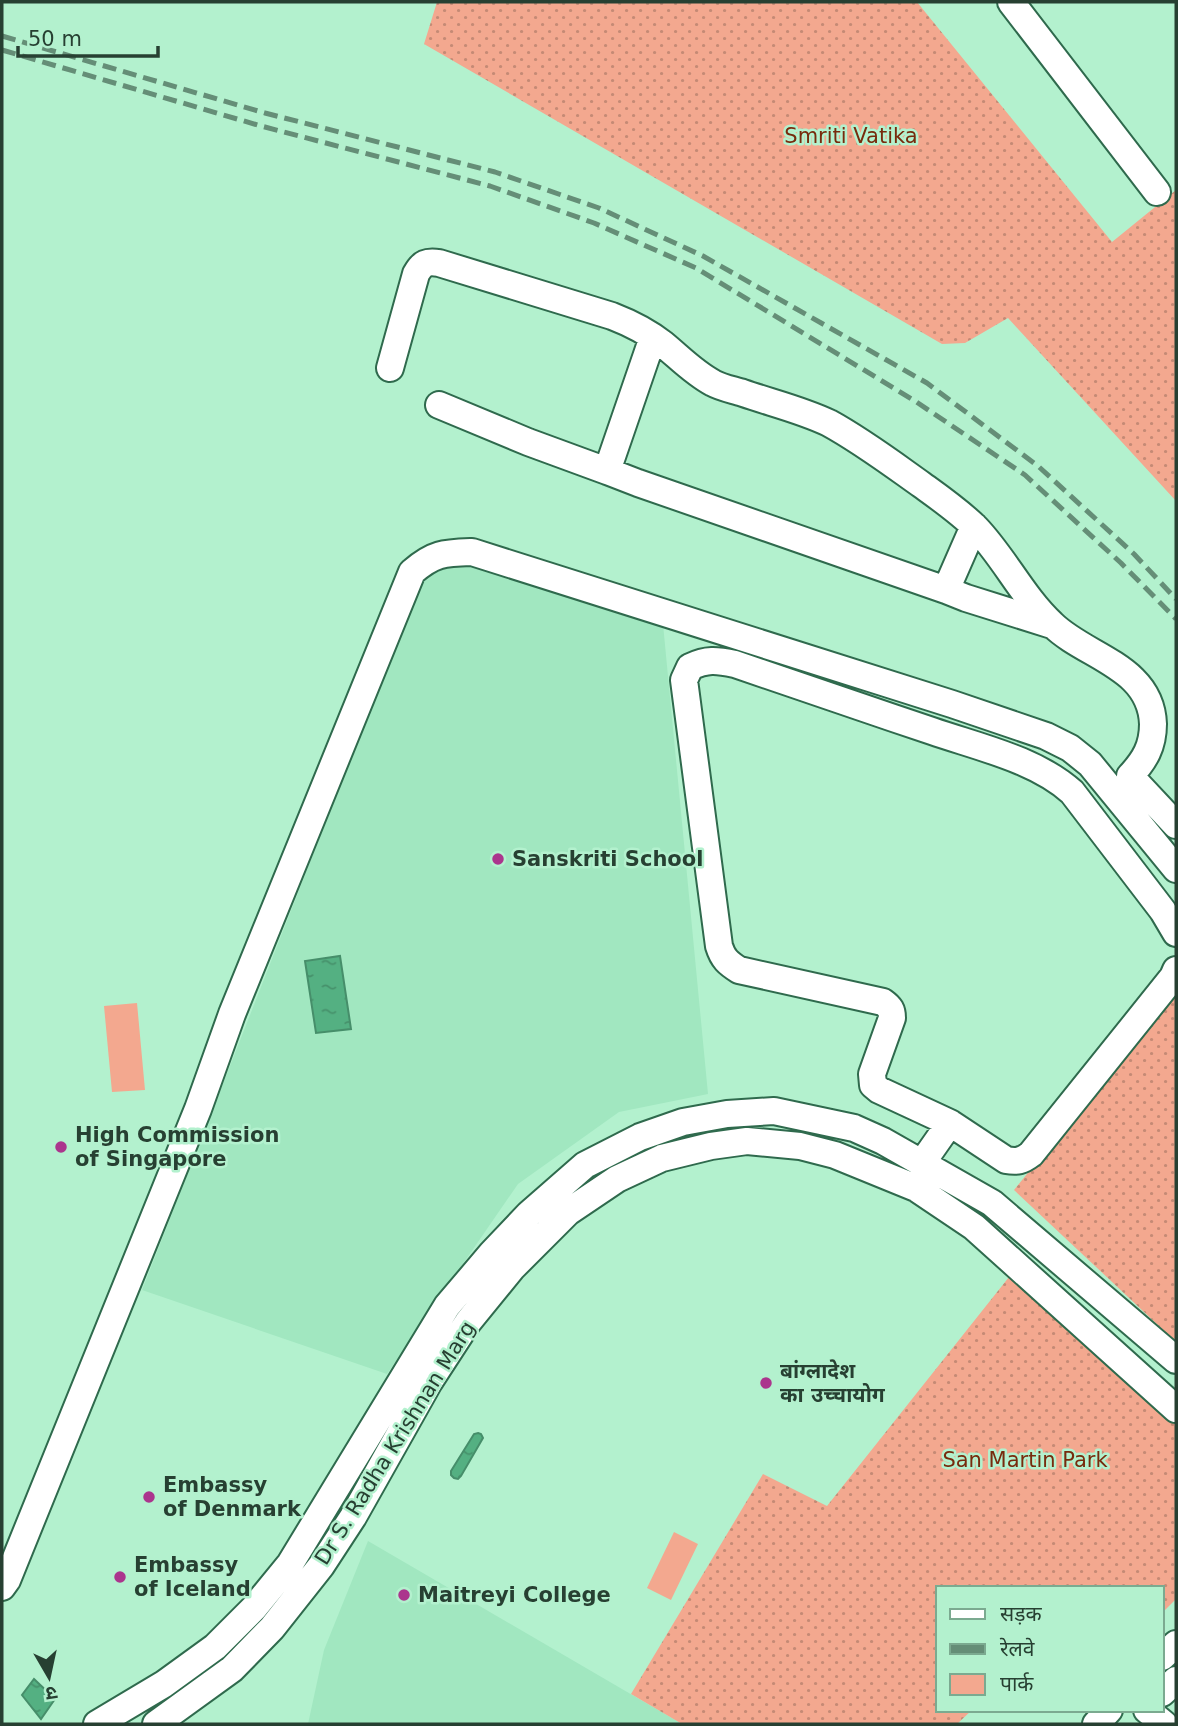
<svg xmlns="http://www.w3.org/2000/svg" width="1178" height="1726" viewBox="0 0 1178 1726" font-family="'DejaVu Sans','Noto Sans Devanagari',sans-serif">
<style>
.built{fill:#a1e7c0}
.green{fill:url(#green-dots)}
.pitch{fill:#f3a88f}
.water{fill:url(#water-ripples);stroke:#468e6a;stroke-width:2}
.lines{fill:none;stroke-linecap:round;stroke-linejoin:round}
.minor-casing{stroke:#2f6a4d;stroke-width:30}
.minor{stroke:#fff;stroke-width:26}
.rail{stroke:#658e77;stroke-width:5;stroke-dasharray:14 7;stroke-linecap:butt}
.poi-dot{fill:#ab358d;stroke:#b3f1ce;stroke-width:2.5}
.labels{text-anchor:middle;stroke-width:5;stroke-linejoin:round;paint-order:stroke}
.park-label{font-size:21px;fill:#772b0d;stroke:#b3f1ce}
.poi-label{font-size:21px;font-weight:bold;fill:#274032;stroke:#b3f1ce;text-anchor:start}
.street-label{font-size:21px;fill:#274032;stroke:#b3f1ce}
</style>
<defs>
<pattern id="green-dots" width="8" height="8" patternUnits="userSpaceOnUse" patternTransform="scale(1.75)"><rect width="8" height="8" fill="#f3a88f"/><path d="M2 2h.1M6 6h.1" fill="none" stroke="#c58a75" stroke-width="1.8" stroke-linecap="round"/></pattern>
<pattern id="water-ripples" width="26" height="14" patternUnits="userSpaceOnUse" patternTransform="scale(1.75)"><rect width="26" height="14" fill="#54b082"/><path d="M2 4q2-2 4 0t4 0M15 11q2-2 4 0t4 0" fill="none" stroke="#46916b"/></pattern>
</defs>
<rect width="100%" height="100%" fill="#b3f1ce"/>
<path class="built" d="M464,561L663,624L708,1094L619,1112L518,1184L387,1374L142,1290L424,572Z
M368,1541L682,1724H308L324,1650Z"/>
<path class="green" d="M437,2H917L1112,242L1176,190V501L1008,318L965,343L942,344L424,44Z
M1176,990V1342L1014,1190Z
M1009,1277L1176,1425V1599L1162,1613V1588H938V1710H972L957,1724H682L631,1694L763,1474L827,1506Z"/>
<path class="pitch" d="M137,1003L145,1090L112,1092L104,1006Z
M674,1532L698,1544L671,1600L647,1588Z"/>
<path class="water" d="M340,956L351,1029L316,1033L305,961Z
M478,1433L481,1434L483,1438L461,1476L458,1479L454,1478L451,1475V1471L474,1434Z
M34,1679L55,1699L41,1719L22,1695Z"/>
<g class="lines">
<defs>
<path id="minor" d="M1011,2L1157,192
M653,337L607,471L638,483L946,590
M390,368L416,274C422,263 427,261 439,263L612,316C630,323 648,332 663,344C680,358 694,373 713,383C722,388 734,390 743,393C772,403 802,410 829,423C862,441 891,463 922,485C940,498 960,512 976,528C1004,557 1022,596 1052,624C1085,657 1151,666 1153,724C1153,746 1145,760 1130,776L1176,825
M439,405L528,442L607,471
M974,526L946,590L966,598L1052,625
M1176,933L1163,911L1072,792C1035,759 978,747 932,731C866,709 800,686 735,664C716,660 707,659 690,667L684,680L719,946C723,959 728,963 739,970L883,1002C890,1007 892,1010 892,1018L872,1074L873,1085L879,1090L950,1123L1006,1160C1017,1162 1022,1161 1031,1154L1173,977L1176,970
M922,1163L950,1123
M2,1587L7,1580L198,1109L232,1014L412,572C434,553 444,553 472,552L952,704L1046,736L1070,748L1090,764L1176,869
M1162,1657L1176,1644
M1162,1693L1176,1680
M1147,1710L1164,1724
M97,1724L164,1684L215,1647L254,1608L290,1564L447,1306L492,1253L529,1214L585,1165L640,1137L683,1122L727,1114L774,1111L854,1128L883,1141L992,1203L1176,1360
M156,1724L232,1669L272,1628L321,1566L353,1517L429,1382L468,1322L512,1268L568,1212L617,1179L662,1158L711,1146L747,1141L800,1146L835,1155L916,1188L974,1227L1176,1409
M1096,1724L1109,1710"/>
</defs>
<use href="#minor" class="minor-casing"/>
<use href="#minor" class="minor"/>
<path class="rail" d="M2,36L265,113L495,172L599,208L703,256L927,383L1038,466L1134,554L1176,599
M2,50L261,126L490,186L594,223L696,268L915,401L1025,475L1121,563L1176,619"/>
</g>
<g class="poi-dot">
<circle cx="498" cy="859" r="7"/>
<circle cx="61" cy="1147" r="7"/>
<circle cx="766" cy="1383" r="7"/>
<circle cx="149" cy="1497" r="7"/>
<circle cx="120" cy="1577" r="7"/>
<circle cx="404" cy="1595" r="7"/>
</g>
<g class="labels">
<g class="park-label">
<text x="851" y="143">Smriti Vatika</text>
<text x="1025" y="1467">San Martin Park</text>
</g>
<g class="poi-label">
<text x="512" y="866">Sanskriti School</text>
<text x="75" y="1142">High Commission<tspan x="75" dy="24">of Singapore</tspan></text>
<text x="780" y="1378">बांग्लादेश<tspan x="780" dy="24">का उच्चायोग</tspan></text>
<text x="163" y="1492">Embassy<tspan x="163" dy="24">of Denmark</tspan></text>
<text x="134" y="1572">Embassy<tspan x="134" dy="24">of Iceland</tspan></text>
<text x="418" y="1602">Maitreyi College</text>
</g>
<g class="street-label">
<text transform="translate(395 1443) rotate(-58)" y="7">Dr S. Radha Krishnan Marg</text>
</g>
</g>
<rect width="1178" height="1726" fill="none" stroke="#274032" stroke-width="7"/>
<rect x="936" y="1586" width="228" height="126" fill="#b3f1ce" stroke="#7baa90" stroke-width="2"/>
<rect x="950" y="1609" width="35" height="10" fill="#ffffff" stroke="#7baa90" stroke-width="2"/>
<text x="1000" y="1621" font-size="21" fill="#274032">सड़क</text>
<rect x="950" y="1644" width="35" height="10" fill="#658e77" stroke="#7baa90" stroke-width="2"/>
<text x="1000" y="1656" font-size="21" fill="#274032">रेलवे</text>
<rect x="950" y="1674" width="35" height="21" fill="#f3a88f" stroke="#7baa90" stroke-width="2"/>
<text x="1000" y="1691" font-size="21" fill="#274032">पार्क</text>
<g transform="translate(49 1677) rotate(171)" stroke="#b3f1ce" stroke-width="5" paint-order="stroke">
<path d="M0-5L12 26L0 18L-12 26Z" fill="#274032"/>
<text y="-10" font-size="19" font-weight="bold" text-anchor="middle" fill="#274032">उ</text>
</g>
<path d="M18 46v10h140v-10" fill="none" stroke="#274032" stroke-width="3.5"/>
<text x="28" y="46" font-size="21" fill="#274032" stroke="#b3f1ce" stroke-width="5" paint-order="stroke">50 m</text>
</svg>
